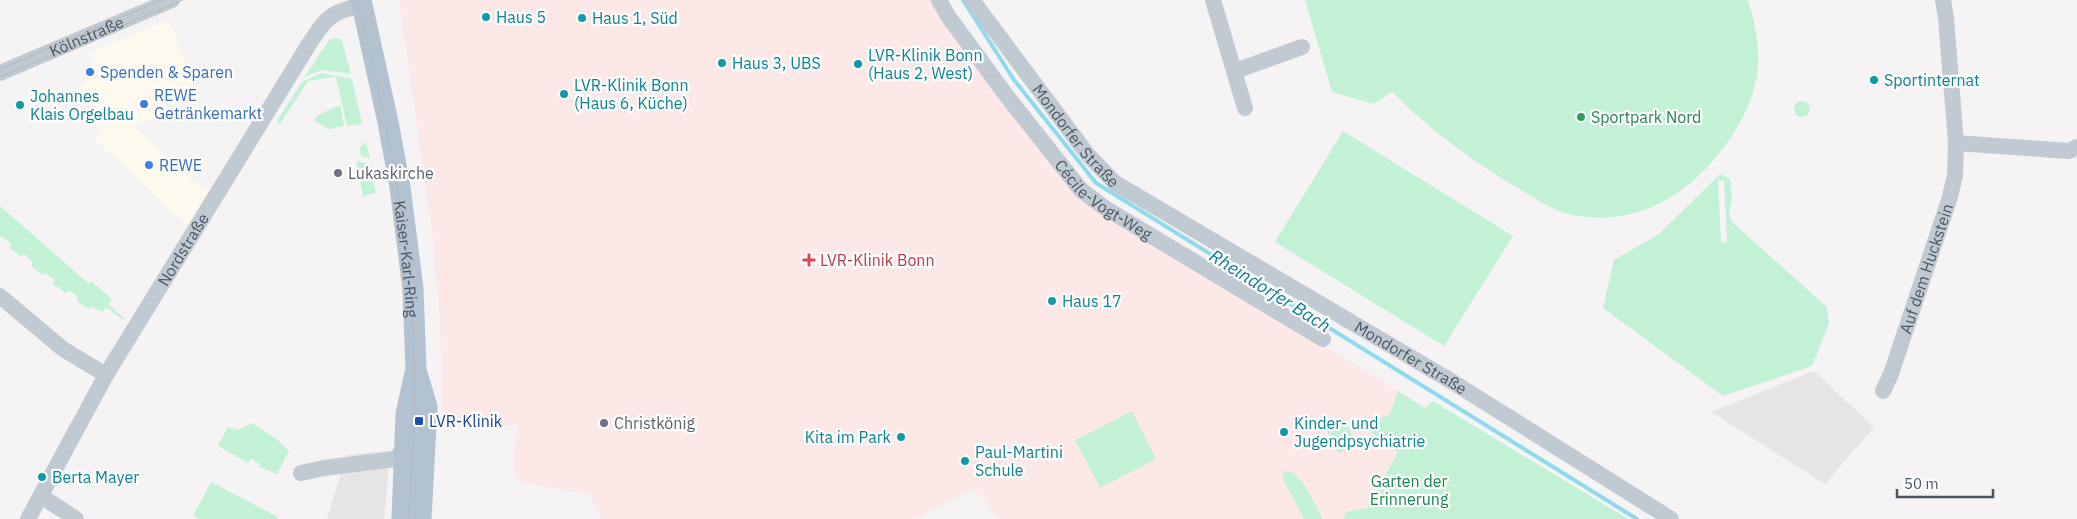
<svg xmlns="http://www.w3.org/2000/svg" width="2077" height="519" viewBox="0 0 2077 519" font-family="'IBM Plex Sans',sans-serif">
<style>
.commercial{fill:#fdf9ef}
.education{fill:#e6e4e5}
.medical{fill:#fce8e6}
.green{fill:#c3f1d5;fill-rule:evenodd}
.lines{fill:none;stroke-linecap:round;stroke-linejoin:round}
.stream{stroke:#90daee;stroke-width:4}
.minor{stroke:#c1cad2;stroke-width:16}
.major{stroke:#b3c2d1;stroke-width:21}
.tram{stroke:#b5b8bd;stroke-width:1}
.culture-dot{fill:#0f9aa8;stroke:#fff;stroke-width:2}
.shop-dot{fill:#3f7fe0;stroke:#fff;stroke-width:2}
.leisure-dot{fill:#2e9e5b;stroke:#fff;stroke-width:2}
.worship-dot{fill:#6b7280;stroke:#fff;stroke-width:2}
.health-dot{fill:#e0444e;stroke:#fff;stroke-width:2}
.transit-dot{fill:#1a4fb4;stroke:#fff;stroke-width:2}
.labels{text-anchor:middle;stroke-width:4.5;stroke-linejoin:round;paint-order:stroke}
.culture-label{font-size:16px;fill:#0d838f;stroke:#fff;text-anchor:start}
.street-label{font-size:16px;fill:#4a5661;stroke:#fff}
.shop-label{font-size:16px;fill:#366cbe;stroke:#fff;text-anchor:start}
.leisure-label{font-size:16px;fill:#27864d;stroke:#fff;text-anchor:start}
.worship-label{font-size:16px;fill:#5b616d;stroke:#fff;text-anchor:start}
.health-label{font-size:16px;fill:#be3a42;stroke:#fff;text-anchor:start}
.transit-label{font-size:16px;fill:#164399;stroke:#fff;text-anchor:start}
.park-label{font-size:16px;fill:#17864f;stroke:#fff}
.water-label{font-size:18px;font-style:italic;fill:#0c7c9b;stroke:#fff}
</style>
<rect width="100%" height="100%" fill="#f5f3f3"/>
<path class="commercial" d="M168,20L194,81L137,129L188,177L209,190L188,226L92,136L100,132L81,85L98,77L88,53Z"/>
<path class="education" d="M1814,371L1874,427L1825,484L1711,412Z
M388,451V479L384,519H327L346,455Z"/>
<path class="medical" d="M399,0H935L1113,218L1426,408L1398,452L1367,508L1346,512L1344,519H999L986,501L973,489L914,519H602L589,493L586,494L521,482L513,466L518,425L442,429V372L439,309L433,240Z"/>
<path class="green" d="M1305,0H1748C1755,23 1761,51 1757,75C1753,102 1740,124 1725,146C1687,197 1634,229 1568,214C1554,210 1541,202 1528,194C1479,166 1432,132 1392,92L1374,104L1332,92Z
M337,38L342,41L351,74L322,70L304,77L330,39Z
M321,73L352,79L362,124L347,126L336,77L308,81L280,124L277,121L302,82Z
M1794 109a8 8 0 1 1 16 0a8 8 0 1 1-16 0Z
M340,105L344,126L328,129L314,120L318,115Z
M1343,131L1513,236L1444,346L1275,242Z
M366,142L370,158L361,156L360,147Z
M356,161L370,164L376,193L363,196Z
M1720,174L1730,179L1732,200L1729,215L1733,223L1827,307L1829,323L1812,366L1723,396L1603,308L1614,260L1659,234ZM1724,180L1727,242L1721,243L1718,181Z
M0,206L89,284L91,281L112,299L108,304L124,318L123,320L106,307L103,312L92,306L90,309L83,305L85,302L83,305L77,301L78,297L69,290L66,293L60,289L62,285L59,288L53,284L55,280L45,273L43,275L37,271L39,267L36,270L31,265L33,262L24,254L21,257L15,252L18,249L15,252L9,247L11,244L2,236L0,238Z
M1398,391L1425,408L1433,401L1628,519H1344L1346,512L1367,508L1398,452L1377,440L1367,424L1390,414Z
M1132,411L1156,459L1100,488L1075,440Z
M1345,419L1356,444L1338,453L1326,428Z
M252,423L279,441L289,451L277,474L259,467L260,464L251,459L248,463L218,446L228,427L238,430Z
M1286,471C1302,471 1315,506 1323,519H1304L1282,477L1284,475L1282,472Z
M211,482L278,517L277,519H200L193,516Z"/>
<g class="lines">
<path class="stream" d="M963,0L1014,80L1096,183L1637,519"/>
<g class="minor">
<path id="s1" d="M939,0L948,16L1006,95L1081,190L1105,208L1323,339"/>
<path id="s2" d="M972,0L1088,155L1115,183L1451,381L1671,519"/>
<path d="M1213,0L1245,108"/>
<path d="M1943,0L1946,18L1956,143L2069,151L2077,147"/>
<path d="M1235,71L1302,47"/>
<path id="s3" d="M0,73L172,0"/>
<path d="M0,296L63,349L106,375"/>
<path id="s4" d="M1883,391L1891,374L1949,200L1955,176L1956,143"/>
<path d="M301,473L324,468L395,459L405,448"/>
<path d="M41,496L76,519"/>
<path id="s5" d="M28,519L106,375L309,44C327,17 330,12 363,5"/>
</g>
<path class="major" d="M361,0L388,122L400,187L413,289L416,370L427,407L421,519
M402,519L406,414L415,373"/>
<g class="tram">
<path id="s6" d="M357,0C386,112 410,232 414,348C416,405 413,463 408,519"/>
<path d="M0,69L162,0"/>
<path d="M0,77L183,0"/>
</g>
</g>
<g class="culture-dot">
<circle cx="486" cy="17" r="5"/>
<circle cx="582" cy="18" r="5"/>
<circle cx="722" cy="63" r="5"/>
<circle cx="858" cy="64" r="5"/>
<circle cx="1874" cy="80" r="5"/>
<circle cx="564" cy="94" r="5"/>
<circle cx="20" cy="105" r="5"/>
<circle cx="1052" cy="301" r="5"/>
<circle cx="1284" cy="432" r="5"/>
<circle cx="901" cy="437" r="5"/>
<circle cx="965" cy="461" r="5"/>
<circle cx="42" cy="477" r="5"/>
</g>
<g class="shop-dot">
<circle cx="90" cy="72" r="5"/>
<circle cx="144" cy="104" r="5"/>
<circle cx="149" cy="165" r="5"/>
</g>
<circle class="leisure-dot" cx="1581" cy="117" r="5"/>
<g class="worship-dot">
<circle cx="338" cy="173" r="5"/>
<circle cx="604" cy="423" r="5"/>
</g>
<path class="health-dot" d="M806.5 252.5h5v5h5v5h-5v5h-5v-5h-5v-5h5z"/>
<rect class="transit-dot" x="414" y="416" width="10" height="10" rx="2.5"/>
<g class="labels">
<g class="culture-label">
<text x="496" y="23">Haus 5</text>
<text x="592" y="24">Haus 1, Süd</text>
<text x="868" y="61">LVR-Klinik Bonn<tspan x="868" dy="18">(Haus 2, West)</tspan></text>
<text x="732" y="69">Haus 3, UBS</text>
<text x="1884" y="86">Sportinternat</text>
<text x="574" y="91">LVR-Klinik Bonn<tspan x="574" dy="18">(Haus 6, Küche)</tspan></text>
<text x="30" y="102">Johannes<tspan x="30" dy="18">Klais Orgelbau</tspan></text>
<text x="1062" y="307">Haus 17</text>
<text x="1294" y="429">Kinder- und<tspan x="1294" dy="18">Jugendpsychiatrie</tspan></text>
<text x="891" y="443" text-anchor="end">Kita im Park</text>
<text x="975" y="458">Paul-Martini<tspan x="975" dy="18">Schule</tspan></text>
<text x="52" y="483">Berta Mayer</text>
</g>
<g class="street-label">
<text dy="6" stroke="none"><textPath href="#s3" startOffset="94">Kölnstraße</textPath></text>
<text dy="6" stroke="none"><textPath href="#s2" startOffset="171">Mondorfer Straße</textPath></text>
<text dy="6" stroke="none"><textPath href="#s1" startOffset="261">Cécile-Vogt-Weg</textPath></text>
<text dy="6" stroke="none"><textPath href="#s5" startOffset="311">Nordstraße</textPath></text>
<text dy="6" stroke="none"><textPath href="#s6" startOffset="264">Kaiser-Karl-Ring</textPath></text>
<text dy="6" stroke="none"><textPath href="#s4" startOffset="130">Auf dem Huckstein</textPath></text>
<text dy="6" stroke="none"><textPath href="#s2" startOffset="576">Mondorfer Straße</textPath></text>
</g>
<g class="shop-label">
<text x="100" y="78">Spenden &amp; Sparen</text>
<text x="154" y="101">REWE<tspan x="154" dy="18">Getränkemarkt</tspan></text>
<text x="159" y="171">REWE</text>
</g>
<g class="leisure-label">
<text x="1591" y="123">Sportpark Nord</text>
</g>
<g class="worship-label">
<text x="348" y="179">Lukaskirche</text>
<text x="614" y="429">Christkönig</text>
</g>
<g class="health-label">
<text x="820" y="266">LVR-Klinik Bonn</text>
</g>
<g class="transit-label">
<text x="429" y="427">LVR-Klinik</text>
</g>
<g class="park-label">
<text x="1409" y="487">Garten der<tspan x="1409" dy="18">Erinnerung</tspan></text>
</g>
<g class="water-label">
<text transform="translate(1270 291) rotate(32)" y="6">Rheindorfer Bach</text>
</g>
</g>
<path d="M1897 489v8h96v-8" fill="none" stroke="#4a5661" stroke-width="2.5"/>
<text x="1904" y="489" font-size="15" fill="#4a5661" stroke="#ffffff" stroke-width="4" paint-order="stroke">50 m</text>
</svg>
